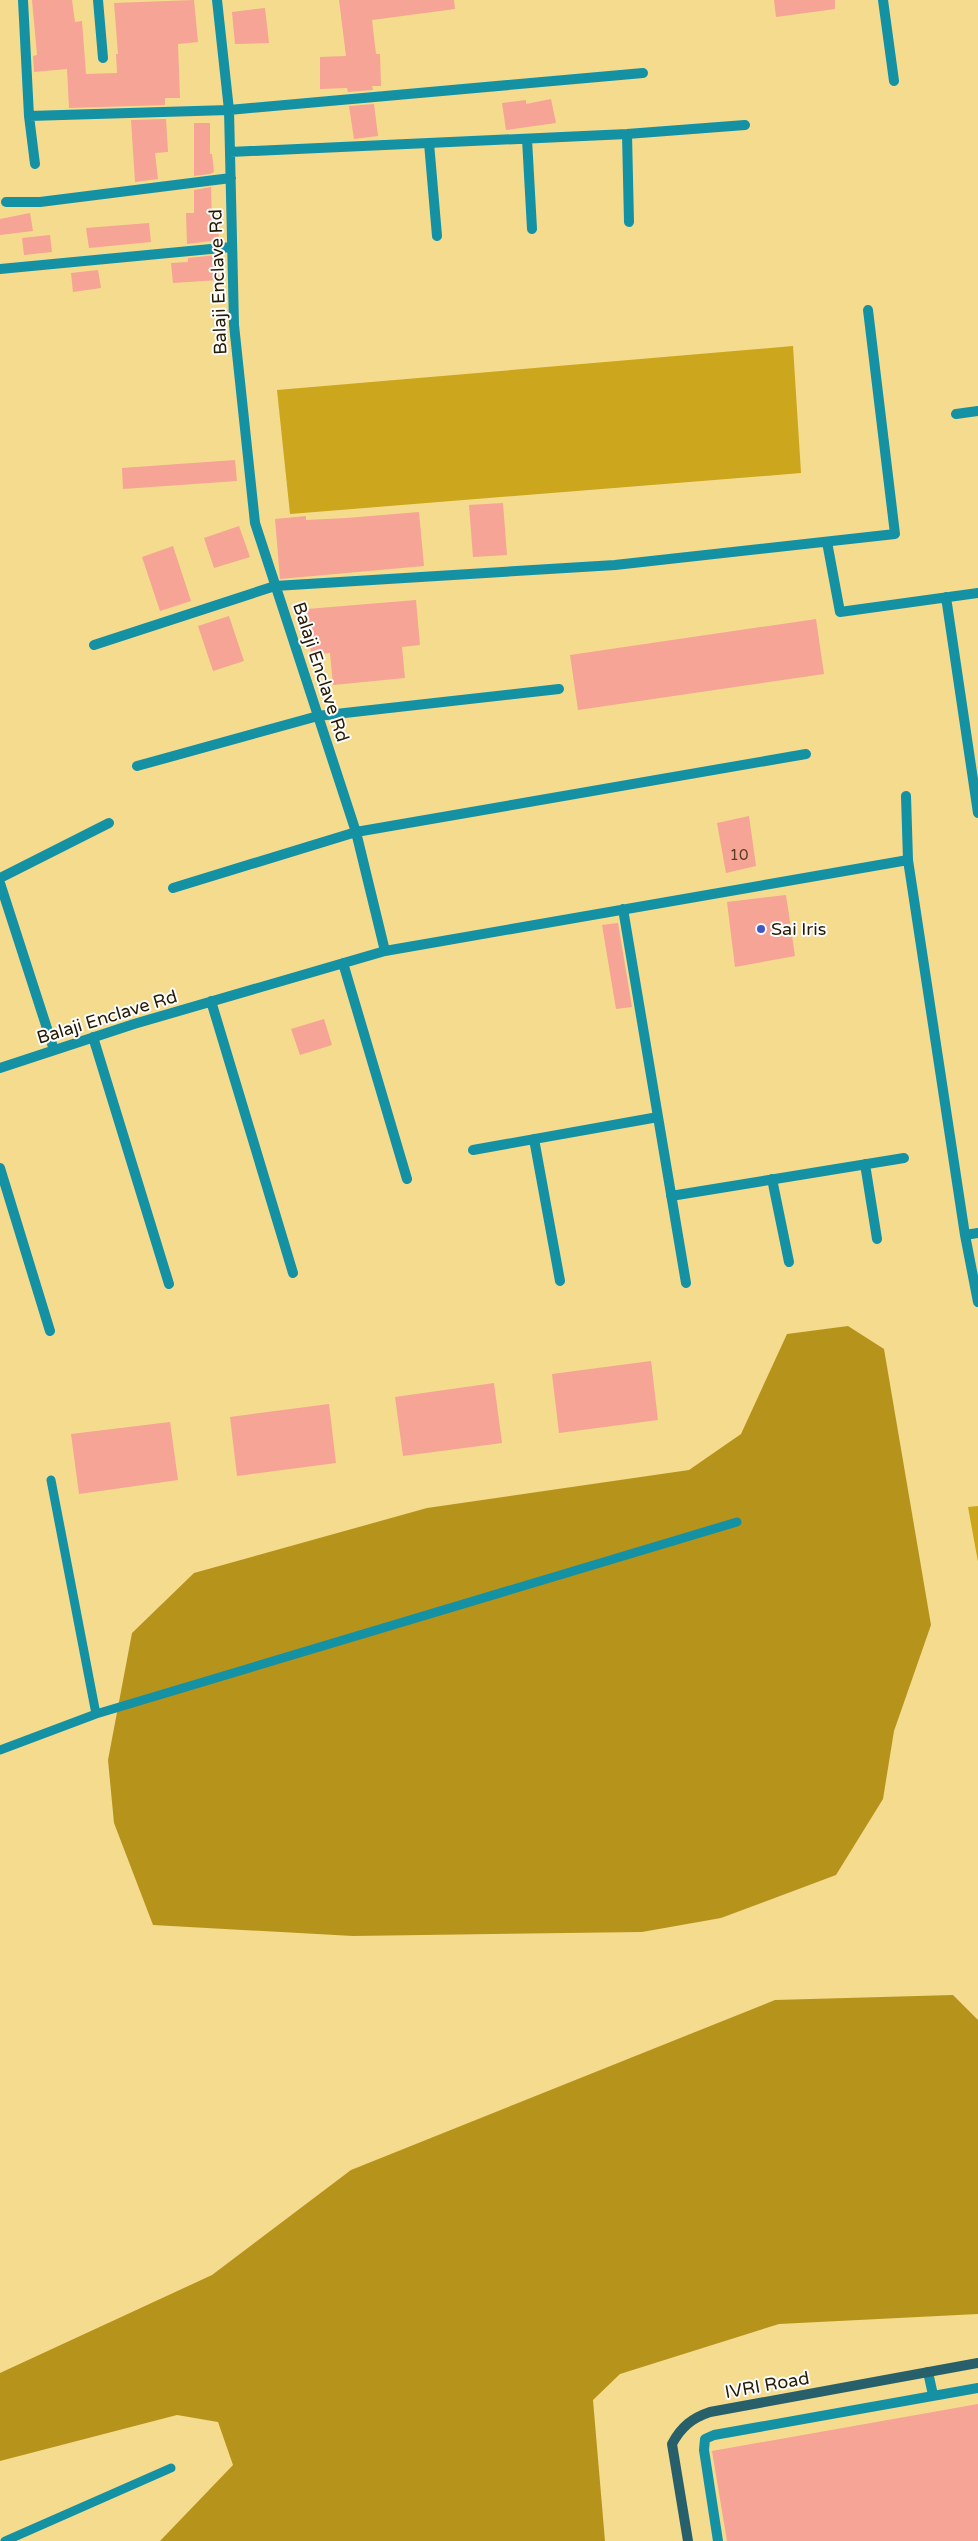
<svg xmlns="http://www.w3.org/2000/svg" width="978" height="2541" viewBox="0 0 978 2541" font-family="'Varela Round',sans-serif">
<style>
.green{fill:#cca61c}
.forest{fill:#b6941c}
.building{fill:#f5a495}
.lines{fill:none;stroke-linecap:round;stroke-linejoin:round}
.lane{stroke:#1591a4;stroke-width:9}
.street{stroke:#1591a4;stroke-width:10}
.secondary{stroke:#27606a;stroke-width:10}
.poi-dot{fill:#4255c9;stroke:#fdfdfd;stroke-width:2}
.labels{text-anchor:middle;stroke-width:4;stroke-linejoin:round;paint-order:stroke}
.number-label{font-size:15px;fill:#583c25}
.street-label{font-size:18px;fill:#241a00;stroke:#fdfdfd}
.poi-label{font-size:18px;fill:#241a00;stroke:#fdfdfd;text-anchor:start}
</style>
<rect width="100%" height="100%" fill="#f5db8e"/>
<path class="green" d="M793,346L801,473L290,514L277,390Z
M978,1506V1562L968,1507Z"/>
<path class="forest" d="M848,1326L884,1349L931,1625L894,1731L883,1799L836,1875L721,1918L642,1932L353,1936L153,1925L114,1823L108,1760L132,1633L194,1573L427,1508L689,1470L741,1434L787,1334Z
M953,1995L978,2020V2314L779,2324L620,2374L593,2400L605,2541H160L233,2465L218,2422L177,2415L0,2461V2373L212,2275L351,2170L775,2000Z"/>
<path class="building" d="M32,0H72L75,22L82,21L86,74L117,73L116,54H118L114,3L194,0L198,42L178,44L180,98H165V105L69,108L67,69L34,72L33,56L37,55Z
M339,0H454L455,9L372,20L376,54H380L381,86H372L373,90L348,92L347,88L320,89V57L346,56Z
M774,0H835V9L776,17Z
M265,8L269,43L235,44L232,12Z
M551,99L556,123L506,130L502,103L526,100V104Z
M374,104L378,136L354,139L349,106Z
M166,119L168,152L155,153L158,179L135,182L131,120Z
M194,123H210V154H212L214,172L210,174L194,176Z
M211,187L212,222H218L219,240L187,244L186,213H194V190Z
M30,213L33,231L0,235V219Z
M149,223L151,242L89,248L86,228Z
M50,235L52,252L24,255L22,238Z
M217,255L219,280L173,283L171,263L188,262V258Z
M98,270L101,288L73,292L71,273Z
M235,460L237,481L123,489L122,468Z
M503,503L507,555L473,557L469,505Z
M419,512L424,566L280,579L275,519L306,516V520L347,518Z
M239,526L250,557L214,568L204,538Z
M173,546L191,601L160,611L142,557Z
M416,600L420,645L402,647L405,678L333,685L330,653L311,655L307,609Z
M229,616L244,661L213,671L198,626Z
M816,619L824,674L578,710L570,655Z
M749,816L756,866L726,873L717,823Z
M786,895L795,956L735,967L727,902Z
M618,923L632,1007L616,1009L602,925Z
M324,1019L332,1045L300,1055L291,1029Z
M651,1361L658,1420L559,1433L552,1374Z
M494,1383L502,1443L403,1456L395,1397Z
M329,1404L336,1463L237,1476L230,1417Z
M170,1422L178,1480L79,1494L71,1434Z
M978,2404V2541H727L712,2451Z"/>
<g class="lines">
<path class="lane" d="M51,1480L96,1714
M0,1750L96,1714L737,1522
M5,2541L171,2468"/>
<path class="street" d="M23,0L29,116L229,110L643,73
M98,0L103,58
M883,0L894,81
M29,116L35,164
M627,134L629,222
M527,139L532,229
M429,143L437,236
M230,152L627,134L745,125
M6,202H40L231,178
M0,269L232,247
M956,414L978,411
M827,542L840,612L978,593
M946,597L978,813
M94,645L275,586L615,565L895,534L868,310
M137,766L318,716L559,689
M906,796L908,860L965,1235L978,1233
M0,878L109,823
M0,883L54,1050
M173,888L356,832L806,754
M623,909L686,1283
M385,951L908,860
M343,963L407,1179
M211,1001L293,1273
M93,1037L169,1284
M0,1068L134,1024L385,951L356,832L255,523L234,325L229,110L217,0
M534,1139L560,1281
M473,1150L658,1117
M865,1164L877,1239
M0,1168L50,1331
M772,1179L789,1262
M671,1196L904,1158
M965,1235L978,1302
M928,2372L933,2395
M718,2541L704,2450L705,2439L714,2435L978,2388"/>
<path class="secondary" d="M688,2541L672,2444C681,2427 692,2418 710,2412L978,2363"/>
</g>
<circle class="poi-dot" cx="761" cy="929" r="5"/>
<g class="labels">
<g class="number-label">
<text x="739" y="860">10</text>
</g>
<g class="street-label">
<text transform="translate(218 282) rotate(-92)" y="6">Balaji Enclave Rd</text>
<text transform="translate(321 672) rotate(72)" y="6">Balaji Enclave Rd</text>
<text transform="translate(107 1017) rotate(-17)" y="6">Balaji Enclave Rd</text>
<text transform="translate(767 2385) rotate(-10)" y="6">IVRI Road</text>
</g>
<g class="poi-label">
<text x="771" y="935">Sai Iris</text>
</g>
</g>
</svg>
